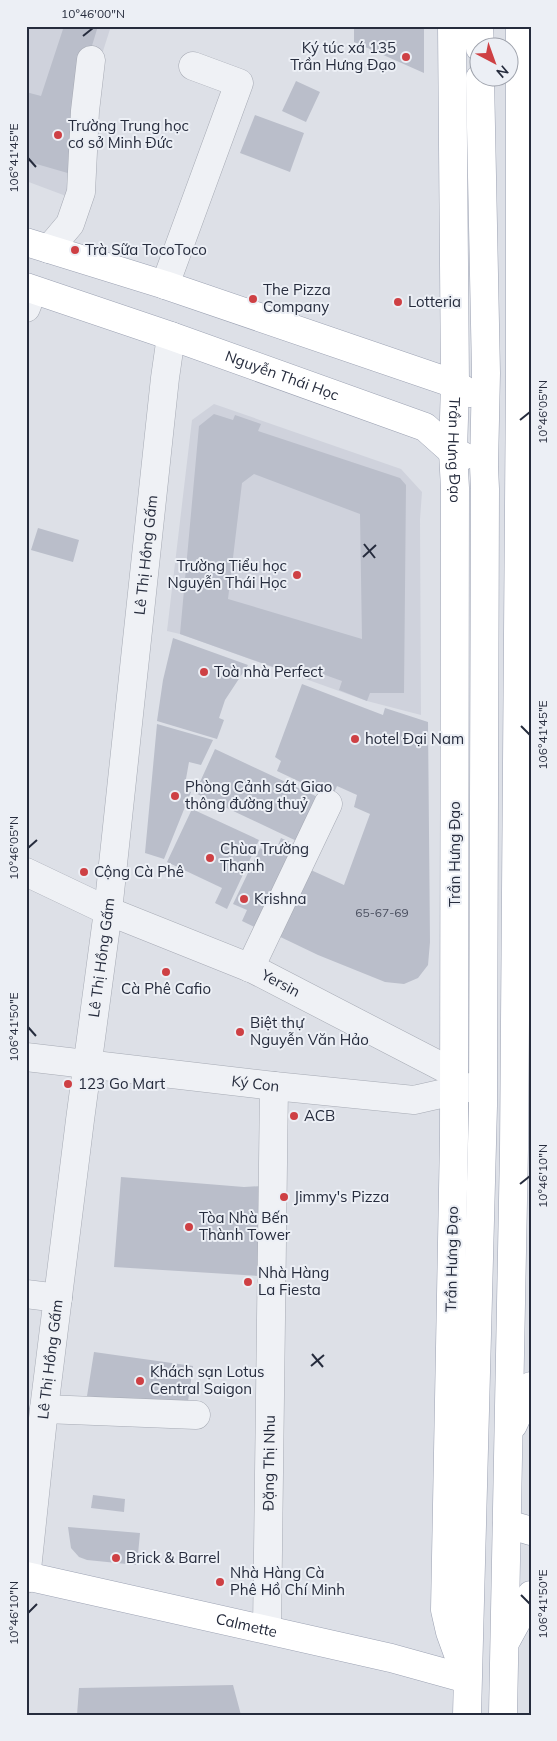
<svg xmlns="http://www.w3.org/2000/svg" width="557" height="1741" viewBox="0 0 557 1741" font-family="Mulish,sans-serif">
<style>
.built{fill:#cfd2dc}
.building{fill:#babeca;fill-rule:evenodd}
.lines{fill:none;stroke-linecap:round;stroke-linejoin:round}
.minor-casing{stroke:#a6aab4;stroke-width:29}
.major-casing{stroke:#9ca2b3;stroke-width:29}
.minor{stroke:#eff1f5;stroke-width:28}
.major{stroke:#fff;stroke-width:28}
.ticks{fill:none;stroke:#262c3d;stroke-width:2}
.poi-dot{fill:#ce4044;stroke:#eceff5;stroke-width:2}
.labels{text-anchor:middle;stroke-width:4;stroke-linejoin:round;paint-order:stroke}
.number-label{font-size:12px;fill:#4b5060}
.poi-label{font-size:15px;fill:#262c3d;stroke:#eceff5;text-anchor:start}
.street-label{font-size:15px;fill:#262c3d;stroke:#eceff5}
.neatline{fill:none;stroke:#262c3d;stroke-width:2}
.ticks-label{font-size:12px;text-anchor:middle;fill:#262c3d}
</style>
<rect width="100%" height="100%" fill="#dde0e7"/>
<path class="built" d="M26,26H111L96,73L82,202L26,181Z
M214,404L401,469L422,492L420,519L421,715L367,701L180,634L167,631L192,420Z"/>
<path class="building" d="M64,26H98L80,85L85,178L26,161V92L41,96Z
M354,26H424V73L354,42Z
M296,81L320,92L306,122L282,111Z
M255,115L304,133L290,172L240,153Z
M214,414L233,420L235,415L261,424L258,431L400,478L406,485L404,693H370L367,701L339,690L342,681L314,671L310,680L180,634L199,426ZM254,474L360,514L362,639L228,599L242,483Z
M38,528L79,540L73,562L31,550Z
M173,638L248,665L225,700L219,718L224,720L217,739L157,721L163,680Z
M302,684L383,715L385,708L428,722L430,942L428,965L418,978L404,984L385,982L318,955L270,932L302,866L344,885L370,814L354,807L357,795L337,786L332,797L277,771L281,761L275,757Z
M157,724L213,740L201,765L189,762L184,790L191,792L164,859L145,853Z
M215,749L324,800L303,844L195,793Z
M192,809L259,840L227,909L215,903L222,888L167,862Z
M281,838L300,847L261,930L242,921L247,910L233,904L260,848L274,855Z
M121,1177L244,1187L262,1186L260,1276L114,1267Z
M94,1352L193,1366L187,1409L87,1396Z
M93,1495L125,1499L124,1512L91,1508Z
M68,1527L140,1533L137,1565L87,1560L79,1557L71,1548Z
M233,1685L241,1715H77L79,1688Z"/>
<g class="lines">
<defs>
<g id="minor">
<path d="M49,249L70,224L81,192L85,111L91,60"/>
<path d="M165,285L239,83L193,66"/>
<path d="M26,308L33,290"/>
<path id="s1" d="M26,872L108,911L253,969L454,1073"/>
<path d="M250,968L328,804"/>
<path id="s2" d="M26,1057L274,1086L414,1100L476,1086"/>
<path d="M26,1294L58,1298"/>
<path d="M44,1409L196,1415"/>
<path id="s3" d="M26,1579L44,1409L80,1120L108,911L165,378L171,336"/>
<path id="s4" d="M267,1629L274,1086"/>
</g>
<g id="major">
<path id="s5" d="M452,26L455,384L453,452L455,488L454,1137L445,1610L450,1632L467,1679"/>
<path d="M479,26L480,48"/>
<path d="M26,242L165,285L455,384L469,393"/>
<path id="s6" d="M26,287L171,336L425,427L453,452L463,456"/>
<path d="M513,1425L531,1386"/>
<path d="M507,1524L531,1531"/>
<path id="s7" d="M26,1576L391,1658L467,1679"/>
<path d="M507,1639L531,1595"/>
<path d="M467,1715L483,1106L485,489L484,466L486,373L480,78"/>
<path d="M503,1715L514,1149L520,375V26"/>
</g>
</defs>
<use href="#minor" class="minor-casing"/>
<use href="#major" class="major-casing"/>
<use href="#minor" class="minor"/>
<use href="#major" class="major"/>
</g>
<path class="ticks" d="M83,36L93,28M28,158L36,167M520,420L530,412M364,544L375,558M363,557L376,545M521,726L530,735M28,848L37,840M28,1027L36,1036M520,1184L530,1176M312,1354L323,1367M311,1366L324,1355M521,1595L530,1604M28,1613L37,1604"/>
<g class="poi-dot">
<circle cx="406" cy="57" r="5"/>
<circle cx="58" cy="135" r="5"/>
<circle cx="75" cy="250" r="5"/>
<circle cx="253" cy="299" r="5"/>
<circle cx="398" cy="302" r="5"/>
<circle cx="297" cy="575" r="5"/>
<circle cx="204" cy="672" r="5"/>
<circle cx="355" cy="739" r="5"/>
<circle cx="175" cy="796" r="5"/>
<circle cx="210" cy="858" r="5"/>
<circle cx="84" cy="872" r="5"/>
<circle cx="244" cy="899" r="5"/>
<circle cx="166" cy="972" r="5"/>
<circle cx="240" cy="1032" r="5"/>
<circle cx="68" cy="1084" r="5"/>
<circle cx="294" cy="1116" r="5"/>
<circle cx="284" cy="1197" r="5"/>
<circle cx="189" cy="1227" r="5"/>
<circle cx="248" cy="1282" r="5"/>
<circle cx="140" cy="1381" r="5"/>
<circle cx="116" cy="1558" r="5"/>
<circle cx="220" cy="1582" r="5"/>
</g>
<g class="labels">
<g class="number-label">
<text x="382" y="917">65-67-69</text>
</g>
<g class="poi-label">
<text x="396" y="53" text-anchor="end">Ký túc xá 135<tspan x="396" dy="17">Trần Hưng Đạo</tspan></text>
<text x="68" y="131">Trường Trung học<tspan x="68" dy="17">cơ sở Minh Đức</tspan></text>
<text x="85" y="255">Trà Sữa TocoToco</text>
<text x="263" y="295">The Pizza<tspan x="263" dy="17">Company</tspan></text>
<text x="408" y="307">Lotteria</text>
<text x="287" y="571" text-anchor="end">Trường Tiểu học<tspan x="287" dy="17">Nguyễn Thái Học</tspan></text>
<text x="214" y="677">Toà nhà Perfect</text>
<text x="365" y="744">hotel Đại Nam</text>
<text x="185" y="792">Phòng Cảnh sát Giao<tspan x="185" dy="17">thông đường thuỷ</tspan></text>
<text x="220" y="854">Chùa Trường<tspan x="220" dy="17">Thạnh</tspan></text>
<text x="94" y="877">Cộng Cà Phê</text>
<text x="254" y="904">Krishna</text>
<text x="166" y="994" text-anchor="middle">Cà Phê Cafio</text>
<text x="250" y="1028">Biệt thự<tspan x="250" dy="17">Nguyễn Văn Hảo</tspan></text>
<text x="78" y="1089">123 Go Mart</text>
<text x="304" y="1121">ACB</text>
<text x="294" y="1202">Jimmy's Pizza</text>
<text x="199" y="1223">Tòa Nhà Bến<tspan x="199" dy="17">Thành Tower</tspan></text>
<text x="258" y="1278">Nhà Hàng<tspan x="258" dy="17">La Fiesta</tspan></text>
<text x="150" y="1377">Khách sạn Lotus<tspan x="150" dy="17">Central Saigon</tspan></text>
<text x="126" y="1563">Brick &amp; Barrel</text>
<text x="230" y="1578">Nhà Hàng Cà<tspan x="230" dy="17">Phê Hồ Chí Minh</tspan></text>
</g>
<g class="street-label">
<text dy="5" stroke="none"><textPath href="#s6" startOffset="271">Nguyễn Thái Học</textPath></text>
<text dy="5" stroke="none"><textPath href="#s5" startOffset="424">Trần Hưng Đạo</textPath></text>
<text dy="5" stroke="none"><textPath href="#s3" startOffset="1031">Lê Thị Hồng Gấm</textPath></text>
<text transform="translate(455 854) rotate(-90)" y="5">Trần Hưng Đạo</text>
<text dy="5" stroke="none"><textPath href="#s3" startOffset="626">Lê Thị Hồng Gấm</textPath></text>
<text dy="5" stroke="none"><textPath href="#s1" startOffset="278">Yersin</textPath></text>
<text dy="5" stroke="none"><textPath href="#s2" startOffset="231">Ký Con</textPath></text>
<text transform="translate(452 1259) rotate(-89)" y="5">Trần Hưng Đạo</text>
<text dy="5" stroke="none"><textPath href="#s3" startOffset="221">Lê Thị Hồng Gấm</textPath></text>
<text dy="5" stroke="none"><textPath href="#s4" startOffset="166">Ðặng Thị Nhu</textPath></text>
<text dy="5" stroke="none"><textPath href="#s7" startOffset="226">Calmette</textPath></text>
</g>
</g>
<rect width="557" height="1741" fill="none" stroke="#eceff5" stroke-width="55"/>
<g transform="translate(494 62) rotate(139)"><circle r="24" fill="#eceff5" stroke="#9da1ab"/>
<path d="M0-4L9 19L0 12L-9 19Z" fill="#ce4044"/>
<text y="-8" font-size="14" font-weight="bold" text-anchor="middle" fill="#262c3d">N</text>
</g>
<rect x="28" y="28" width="502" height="1686" class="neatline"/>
<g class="ticks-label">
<text x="93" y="18">10°46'00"N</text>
<text transform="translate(14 158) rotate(-90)" y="4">106°41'45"E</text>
<text transform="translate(543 412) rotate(-90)" y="4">10°46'05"N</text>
<text transform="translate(543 735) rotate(-90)" y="4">106°41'45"E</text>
<text transform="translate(14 848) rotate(-90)" y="4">10°46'05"N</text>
<text transform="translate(14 1027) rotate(-90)" y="4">106°41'50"E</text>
<text transform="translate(543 1176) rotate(-90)" y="4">10°46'10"N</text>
<text transform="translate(543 1604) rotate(-90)" y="4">106°41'50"E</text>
<text transform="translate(14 1613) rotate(-90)" y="4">10°46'10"N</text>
</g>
</svg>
